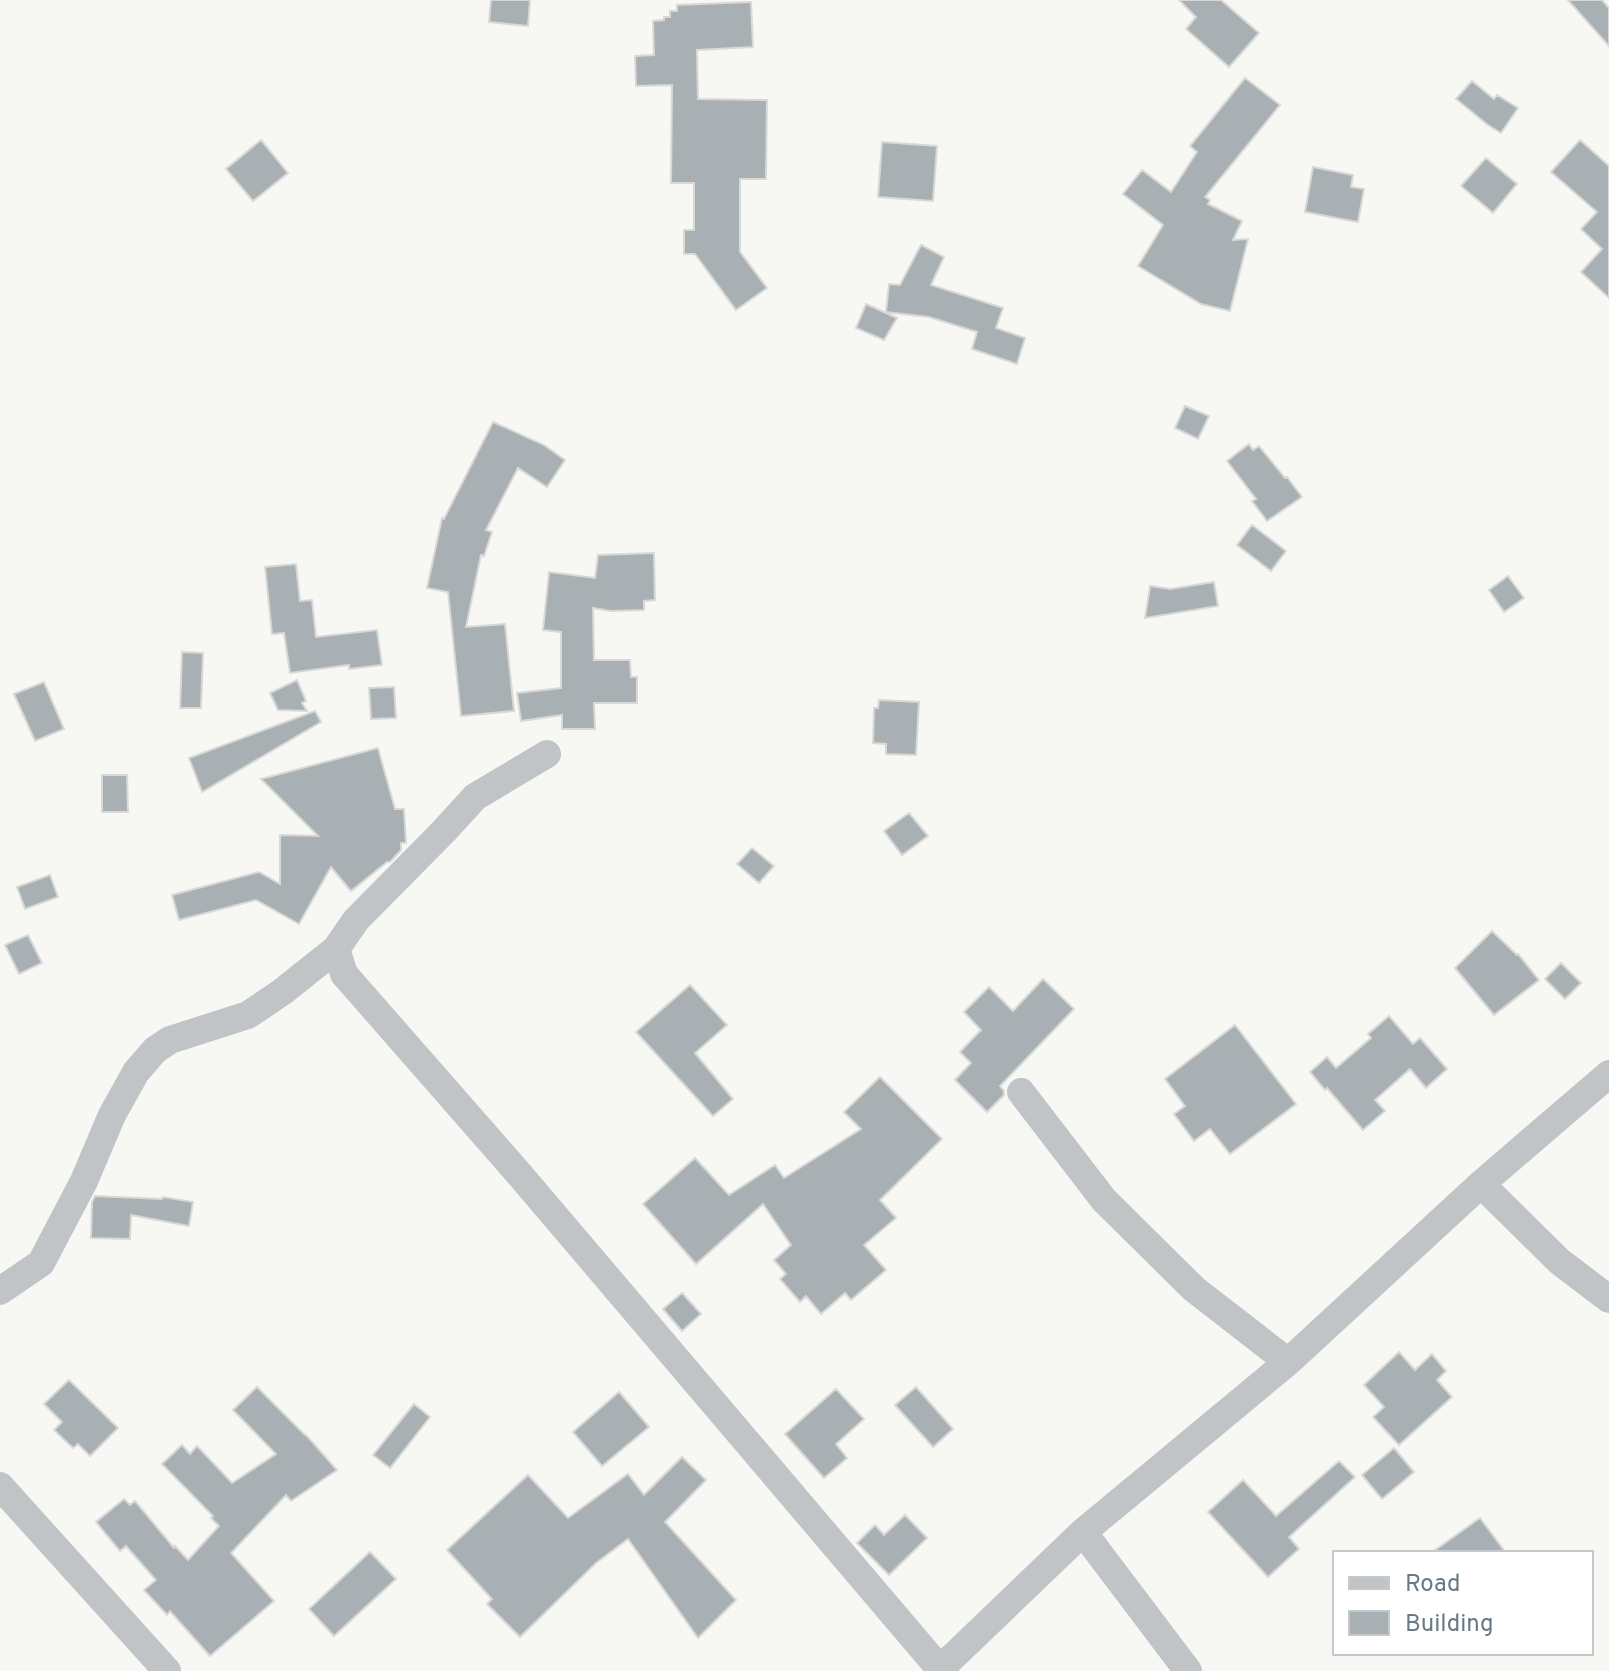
<svg xmlns="http://www.w3.org/2000/svg" width="1609" height="1671" viewBox="0 0 1609 1671" font-family="Overpass,sans-serif">
<style>
.building{fill:#a8b0b4;stroke:#d8d8d6;stroke-width:2}
.lines{fill:none;stroke-linecap:round;stroke-linejoin:round}
.minor{stroke:#c0c4c7;stroke-width:28}
</style>
<rect width="100%" height="100%" fill="#f7f7f4"/>
<path class="building" d="M491,0H530L528,26L489,22Z
M1179,0H1221L1259,33L1229,67L1186,29L1196,17Z
M1568,0H1602L1609,8V46Z
M751,2L753,47L697,50L698,99L767,100L766,179H740V252L767,288L736,310L695,254H684V230H694V183H671L672,85L636,86L635,56L654,55L653,21L664,20V17H670V11H677V5Z
M1245,78L1280,105L1205,197L1210,200L1208,204L1242,221L1233,240L1248,239L1230,311L1201,304L1138,266L1163,225L1123,194L1142,170L1171,192L1197,152L1190,146Z
M1472,81L1494,99L1497,95L1518,108L1501,133L1488,125L1456,99Z
M261,140L288,173L253,201L226,169Z
M1580,140L1609,166V298L1581,272L1602,249L1581,229L1597,212L1551,172Z
M882,142L937,146L933,201L878,197Z
M1486,158L1517,184L1493,213L1461,186Z
M1313,167L1353,175L1351,187L1364,189L1358,222L1305,212Z
M921,245L944,257L931,285L1003,308L996,328L1025,338L1017,364L972,349L977,332L929,317L886,312L889,284L900,285Z
M866,304L897,318L884,340L856,328Z
M1185,406L1209,416L1198,439L1175,428Z
M493,422L544,445L565,460L547,487L518,468L486,530L492,532L484,556L481,555L466,627L505,624L514,711L461,716L448,592L427,588L442,518L444,519Z
M1249,444L1253,450L1259,446L1285,478L1287,477L1302,497L1267,521L1252,501L1256,499L1227,461Z
M1252,525L1286,551L1271,571L1237,545Z
M654,553L655,600L644,601V610L611,611L593,608L594,660H630L631,677H637V703H594L595,729H562V715L521,721L517,693L561,688V632L543,630L549,572L595,578L598,555Z
M296,564L300,601L312,600L316,637L377,630L382,665L349,669V665L290,673L284,633L272,634L265,567Z
M1508,576L1524,598L1504,612L1489,590Z
M1214,582L1218,606L1145,618L1150,586L1170,589Z
M182,652L203,653L201,708H180Z
M297,680L306,701L302,703L307,711L278,710L270,693Z
M44,682L64,729L35,741L14,694Z
M394,687L396,718L371,719L369,688Z
M879,700L919,702L916,755L886,754V744L873,743L874,708H878Z
M315,711L321,722L202,792L189,758Z
M378,748L395,809H404L406,843H401V850L390,862H387L351,891L331,867L299,924L256,900L179,920L172,895L259,872L280,884V835L318,836L261,779Z
M102,775H127L128,812H102Z
M909,813L928,836L902,855L884,831Z
M752,848L774,866L759,883L737,864Z
M50,875L58,897L25,909L17,887Z
M1492,931L1517,955L1518,954L1539,980L1494,1015L1455,968Z
M28,935L42,963L19,974L5,945Z
M1561,963L1581,983L1565,999L1545,979Z
M1043,979L1074,1009L1000,1086L1004,1091V1095L987,1112L955,1080L971,1063L960,1052L981,1030L964,1012L989,987L1013,1011Z
M690,985L727,1025L695,1053L733,1099L713,1116L636,1032Z
M1389,1016L1413,1044L1420,1038L1447,1069L1426,1088L1410,1069L1375,1100L1385,1111L1363,1130L1327,1088L1325,1090L1310,1072L1327,1057L1336,1068L1371,1038L1368,1034Z
M1235,1025L1296,1104L1230,1154L1210,1129L1194,1141L1174,1114L1185,1106L1165,1079Z
M880,1077L942,1139L880,1200L896,1218L864,1245L886,1270L851,1300L845,1293L821,1314L806,1296L800,1302L780,1279L786,1274L774,1260L791,1245L763,1204L696,1264L643,1204L695,1158L729,1195L775,1165L784,1178L861,1129L844,1112Z
M95,1196L162,1199L163,1197L193,1202L189,1226L131,1215L130,1239L91,1238L92,1202Z
M682,1293L701,1314L682,1331L663,1309Z
M1399,1352L1415,1370L1432,1354L1446,1371L1437,1380L1452,1397L1399,1445L1373,1417L1384,1407L1364,1385Z
M69,1380L118,1428L90,1456L78,1444L73,1448L54,1430L62,1422L44,1404Z
M257,1387L305,1435H306L337,1470L291,1501L286,1495L231,1553L274,1601L210,1656L170,1611L167,1615L144,1590L156,1580L126,1546L120,1551L96,1522L124,1499L130,1505L135,1501L174,1548L175,1546L188,1560L219,1526L211,1518L213,1516L162,1464L182,1445L190,1454L197,1446L232,1483L276,1454L233,1410Z
M916,1387L953,1429L933,1447L895,1405Z
M836,1389L864,1419L836,1444L847,1458L824,1478L785,1434Z
M619,1392L649,1427L602,1466L573,1432Z
M414,1404L430,1417L390,1468L373,1455Z
M1394,1448L1414,1472L1382,1499L1362,1475Z
M682,1457L706,1480L665,1522L736,1600L698,1638L628,1539L596,1563L520,1637L487,1604L492,1599L447,1550L528,1475L568,1518L628,1474L644,1495Z
M1339,1461L1355,1477L1289,1537L1299,1549L1268,1577L1208,1512L1243,1480L1276,1516Z
M905,1515L927,1538L889,1575L857,1543L875,1525L884,1535Z
M1480,1518L1506,1553H1431Z
M370,1552L396,1579L334,1636L309,1609Z"/>
<g class="lines">
<path class="minor" d="M547,754L475,797L444,831L356,920L336,949L344,974L520,1175L940,1669
M1021,1092L1104,1200L1194,1289L1288,1362
M1481,1184L1559,1261L1609,1299
M0,1291L41,1263L84,1181L112,1115L136,1072L155,1050L170,1040L248,1015L282,992L336,949
M0,1486L167,1671
M1083,1532L1188,1671
M938,1671L1083,1532L1288,1362L1481,1184L1609,1074"/>
</g>
<rect x="1333" y="1551" width="260" height="104" fill="#ffffff" stroke="#c3c9cd" stroke-width="2"/>
<rect x="1349" y="1577" width="40" height="12" fill="#c0c4c7" stroke="#c3c9cd" stroke-width="2"/>
<text x="1405" y="1591" font-size="24" fill="#687983">Road</text>
<rect x="1349" y="1611" width="40" height="24" fill="#a8b0b4" stroke="#c3c9cd" stroke-width="2"/>
<text x="1405" y="1631" font-size="24" fill="#687983">Building</text>
</svg>
